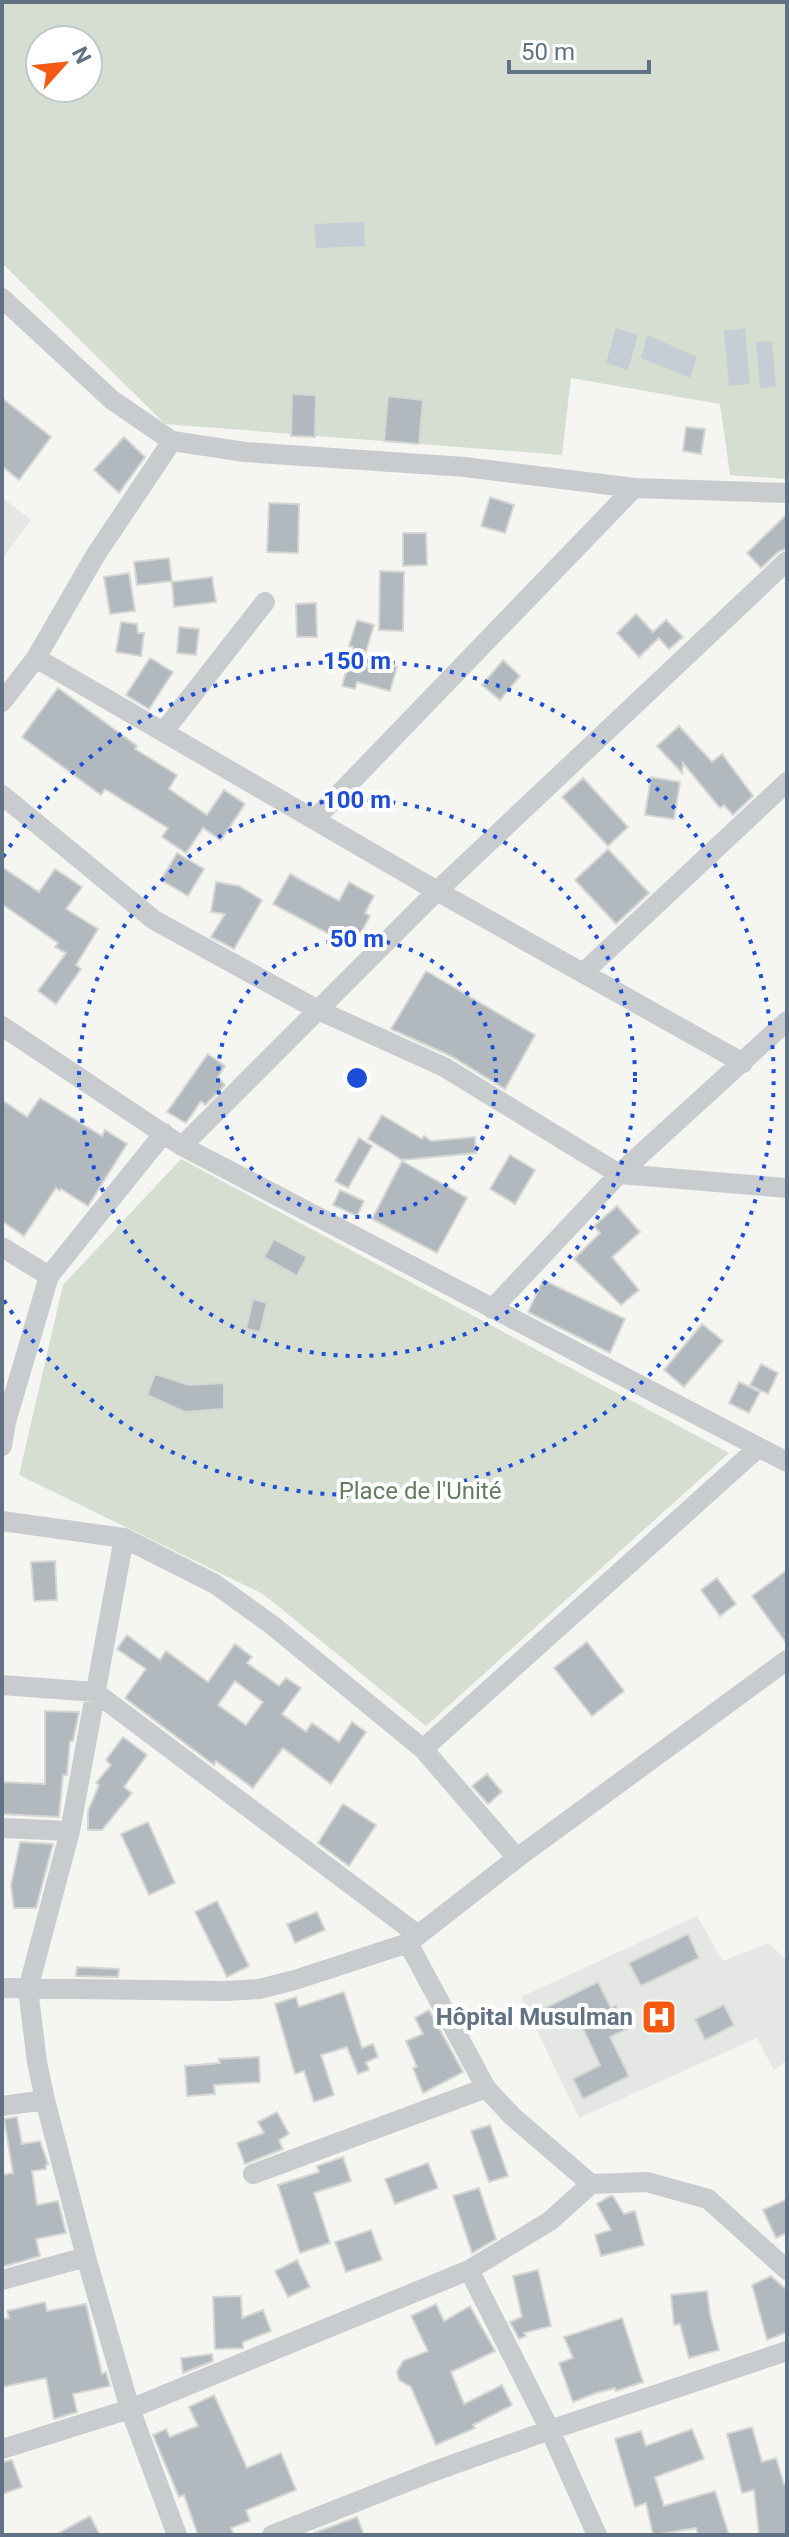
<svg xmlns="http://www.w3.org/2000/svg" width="789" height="2537" viewBox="0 0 789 2537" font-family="Roboto,sans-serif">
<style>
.built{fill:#e5e7e4}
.green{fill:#d5ded1;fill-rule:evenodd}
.water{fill:#c5ced4}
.building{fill:#b1b9be;stroke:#d6d6d4;stroke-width:2;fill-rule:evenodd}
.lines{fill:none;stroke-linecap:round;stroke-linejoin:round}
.minor{stroke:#c9cccf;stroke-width:20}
.ring{fill:none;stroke:#1d4ed8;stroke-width:4;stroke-dasharray:4 8}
.labels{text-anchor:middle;stroke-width:8;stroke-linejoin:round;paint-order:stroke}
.park-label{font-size:24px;fill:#647c60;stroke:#fff}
.poi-label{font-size:24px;font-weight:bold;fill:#617285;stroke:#fff;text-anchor:end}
.centre{fill:#1d4ed8;stroke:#fff;stroke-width:4}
.ring-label{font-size:24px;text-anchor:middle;font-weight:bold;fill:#1d4ed8;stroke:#fff;stroke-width:8;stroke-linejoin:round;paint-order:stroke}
</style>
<rect width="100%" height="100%" fill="#f5f5f1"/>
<path class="built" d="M2,497L31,520L2,559Z
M697,1916L723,1961L768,1943L787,1960V2060L774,2070L757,2038L579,2118L521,1997Z"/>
<path class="green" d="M2,2H787V479L730,475L720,404L571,378L562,455L165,424L2,263ZM40,40H88V88H40Z
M181,1159L729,1453L426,1726L263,1594L19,1475L63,1285Z"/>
<path class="water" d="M364,222L365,246L316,248L314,224Z
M616,328L638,335L628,370L606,363Z
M745,328L750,384L729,386L724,331Z
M647,335L697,357L690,378L641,358Z
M772,341L776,386L760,388L756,342Z"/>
<path class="building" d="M292,394L316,395L315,437L291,436Z
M388,396L423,400L419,444L384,441Z
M2,398L51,437L19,480L2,466Z
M686,427L705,429L701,454L683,451Z
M124,437L145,457L119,493L94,470Z
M490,497L514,505L505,533L481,526Z
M269,503L299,504L298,553L267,552Z
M787,514V548L778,552L761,568L747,553Z
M403,533H426L427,565L403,566Z
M169,558L172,581L137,585L134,562Z
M380,571L404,572L403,631L379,630Z
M129,573L135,611L110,614L104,577Z
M212,577L216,602L174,607L172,582Z
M316,603L317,637H297L296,604Z
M636,614L653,632L666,620L683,637L669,649L659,638L639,657L617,633Z
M357,620L374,625L364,658L397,667L390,691L357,682L355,689L342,686L353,647L349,646Z
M121,622L137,624L138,633H144L141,656L116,652Z
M179,627L199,629L196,655L177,653Z
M150,658L173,672L149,709L126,695Z
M503,660L520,676L500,700L482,685Z
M58,688L137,746L135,749L177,775L169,789L207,815L224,790L245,804L221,840L203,828L186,853L162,837L168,828L105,789L101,795L22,737Z
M679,726L712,762L722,754L753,796L733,815L724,805L720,808L683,763L682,773L657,746Z
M651,777L680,782L674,819L645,815Z
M583,778L628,827L608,846L562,797Z
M608,849L649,893L616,924L575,880Z
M177,853L204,869L188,896L161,880Z
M2,867L39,892L55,869L82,887L66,909L98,929L76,965L81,969L56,1004L38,991L66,953L55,947L58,943L2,904Z
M290,874L339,901L349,882L374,896L365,913L370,916L353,947L273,904Z
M216,882L239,886L262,900L234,949L211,937L225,914L211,912Z
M426,971L535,1035L505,1089L451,1056L391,1029Z
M208,1054L225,1066L218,1077L225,1085L205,1105L201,1101L186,1123L167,1112Z
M40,1098L102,1136L105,1130L127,1144L88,1206L61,1189L60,1191L56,1188L24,1236L2,1221V1100L27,1117Z
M382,1115L422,1139L424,1136L431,1141L475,1137L476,1153L402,1160L368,1139Z
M359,1138L372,1146L348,1188L335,1181Z
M510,1155L535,1170L515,1204L490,1189Z
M402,1161L467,1198L437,1253L372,1219Z
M340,1190L364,1201L357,1216L333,1205Z
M617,1206L640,1232L612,1257L639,1290L621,1305L574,1259L600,1233L594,1226Z
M274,1239L307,1257L297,1276L264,1257Z
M543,1280L625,1319L610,1353L528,1312Z
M253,1299L267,1303L260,1332L246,1329Z
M702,1324L723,1341L684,1387L664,1370Z
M761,1364L778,1373L768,1394L750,1385Z
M155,1374L189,1385L224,1383V1409L185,1412L147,1395Z
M739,1382L760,1392L749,1413L729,1403Z
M55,1561L57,1600L34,1601L31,1562Z
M787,1570V1644L752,1596Z
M717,1578L736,1604L720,1616L701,1590Z
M127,1635L160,1660L166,1651L208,1682L235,1644L252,1657L247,1663L279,1686L286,1678L301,1688L282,1714L306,1732L312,1723L339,1742L352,1722L366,1732L331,1784L283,1748L253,1788L216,1761L214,1765L125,1698L146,1669L117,1649ZM235,1681L263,1702L246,1725L218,1705Z
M587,1642L624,1691L592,1716L554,1668Z
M45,1711L79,1712L73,1741H70L67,1775H63L59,1817L2,1814V1782L45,1784Z
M123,1737L147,1755L124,1787L132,1793L102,1830H88V1811L99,1785L96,1783L111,1765L106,1760Z
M487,1774L502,1792L488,1804L472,1786Z
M343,1804L376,1825L349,1866L318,1843Z
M148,1822L175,1883L149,1895L121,1834Z
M20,1842L53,1844L36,1908H14L11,1885Z
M217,1901L249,1966L227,1977L195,1912Z
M317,1912L325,1930L295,1943L287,1924Z
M688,1934L699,1958L641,1986L629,1963Z
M77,1967L119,1969L118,1977L76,1976Z
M598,1982L611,2008L616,2005L627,2029L610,2037L629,2076L583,2099L573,2079L600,2065L575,2011L550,2024L543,2009Z
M344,1992L362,2048L373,2044L378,2057L366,2062L369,2070L358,2074L347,2047L321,2055L334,2095L314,2102L304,2071L295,2074L275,2004L296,1997L299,2007Z
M724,2005L734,2025L705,2040L695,2019Z
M429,2010L463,2072L423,2093L413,2068L417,2067L406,2041L423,2034L415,2018Z
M259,2057L260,2082L214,2085L215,2094L187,2096L185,2066L220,2063L219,2059Z
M277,2112L289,2134L279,2140L283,2149L245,2164L237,2143L264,2133L258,2122Z
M17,2117L22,2144L40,2141L48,2164L46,2165V2169L32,2171L37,2205L58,2201L66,2233L36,2239L40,2256L2,2267V2175L13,2173L4,2119Z
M490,2125L508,2176L489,2182L471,2131Z
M343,2157L351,2181L314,2193L330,2243L300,2253L278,2185L319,2172L317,2166Z
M428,2163L438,2188L395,2204L385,2179Z
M479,2188L496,2239L472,2253L453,2196Z
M610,2196H613L624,2214L635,2211L644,2245L601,2256L595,2235L611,2230L597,2204Z
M787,2199V2233L776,2238L763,2210Z
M371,2230L382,2260L346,2272L335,2242Z
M297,2260L310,2287L288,2297L275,2271Z
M538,2270L551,2326L524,2333L526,2336L519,2339L510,2322L522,2317L513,2276Z
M771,2276L787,2290V2332L767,2340L752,2285Z
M707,2291L710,2314L719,2350L689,2358L680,2324L674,2325L671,2295Z
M241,2296L242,2318L263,2310L271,2331L243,2342V2348L215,2349L213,2297Z
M45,2302L47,2311L86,2304L102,2374L106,2372L110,2386L73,2394L77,2412L54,2419L46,2378L2,2387V2319L9,2318L7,2311Z
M436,2304L444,2321L470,2306L495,2351L451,2372L464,2404L502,2385L512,2405L473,2425L475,2428L436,2445L411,2387L399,2380L397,2372L403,2361L428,2351L411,2316Z
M622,2318L643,2382L616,2391L615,2388L596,2393L573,2402L559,2363L573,2358L564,2337Z
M212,2354L213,2361L183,2373L181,2358Z
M214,2395L247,2468L281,2453L296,2490L246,2510L250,2521L231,2528L234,2535H198L184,2495L179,2497L153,2435L166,2429L170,2437L198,2426L189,2407Z
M752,2427L762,2462L776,2458L784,2484H787V2535H759L754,2490L742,2493L727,2434Z
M692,2429L704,2459L655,2477L664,2506L715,2491L729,2535H698L696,2528L653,2535L646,2503L635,2507L615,2439L641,2431L646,2446Z
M12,2460L22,2487L2,2494V2462Z
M90,2516L100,2535H55Z
M357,2517L364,2535H314V2533Z"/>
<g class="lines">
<path class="minor" d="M2,298L112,400L172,441L245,452L465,467L634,488L787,493
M36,658L437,891L743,1063
M2,702L36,658L95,556L172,441
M164,731L265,602
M2,795L154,920L318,1010L444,1067L619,1174L787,1188
M315,819L634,488
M583,973L787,782
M2,1026L182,1146L787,1462
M182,1146L437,891L787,561
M2,1247L49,1276
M492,1309L619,1174L787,1021
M2,1446L6,1422L49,1276L164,1133
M2,1521L124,1538L215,1584L272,1625L423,1749L517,1858
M124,1538L70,1831L28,1989L37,2062L45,2100L86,2257L130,2409L177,2535
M2,1685L95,1692L418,1935
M423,1749L758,1448
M2,1828L70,1831
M408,1943L486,2088L512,2116L591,2184
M2,1988L226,1991L259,1989L295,1980L408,1943L517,1858L787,1660
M2,2106L45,2100
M253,2174L486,2088
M469,2270L550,2430L597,2535
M2,2280L86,2257
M2,2449L130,2409L469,2270L550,2221L591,2184L647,2182L708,2199L787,2270
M272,2535L432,2472L550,2430L787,2351"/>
</g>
<g class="ring">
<circle cx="357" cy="1078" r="139"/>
<circle cx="357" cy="1078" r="278"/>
<path d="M3 857A417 417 0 1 1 3 1299"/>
</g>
<defs>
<symbol id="hospital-square" viewBox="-11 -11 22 22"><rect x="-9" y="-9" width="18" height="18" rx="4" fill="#f65911" stroke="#fff"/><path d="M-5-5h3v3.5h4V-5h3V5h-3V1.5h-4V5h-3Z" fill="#fff"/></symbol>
</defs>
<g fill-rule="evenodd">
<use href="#hospital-square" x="639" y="1997" width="40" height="40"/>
</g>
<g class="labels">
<g class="park-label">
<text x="420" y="1499">Place de l'Unité</text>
</g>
<g class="poi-label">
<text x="633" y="2025">Hôpital Musulman</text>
</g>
</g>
<circle cx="357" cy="1078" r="12" class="centre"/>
<g class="ring-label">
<text x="357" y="669">150 m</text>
<text x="357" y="808">100 m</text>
<text x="357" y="947">50 m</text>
</g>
<rect width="789" height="2537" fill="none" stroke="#617285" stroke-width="8"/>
<g transform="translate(64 64) rotate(63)"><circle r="38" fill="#ffffff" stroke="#c0c7ce" stroke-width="2"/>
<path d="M0-6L14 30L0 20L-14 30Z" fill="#f65911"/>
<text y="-12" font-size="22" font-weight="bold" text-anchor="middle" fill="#617285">N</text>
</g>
<path d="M509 60v12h140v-12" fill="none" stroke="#617285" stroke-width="4"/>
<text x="521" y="60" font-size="24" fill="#617285" stroke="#ffffff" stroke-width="6" paint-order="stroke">50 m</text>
</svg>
